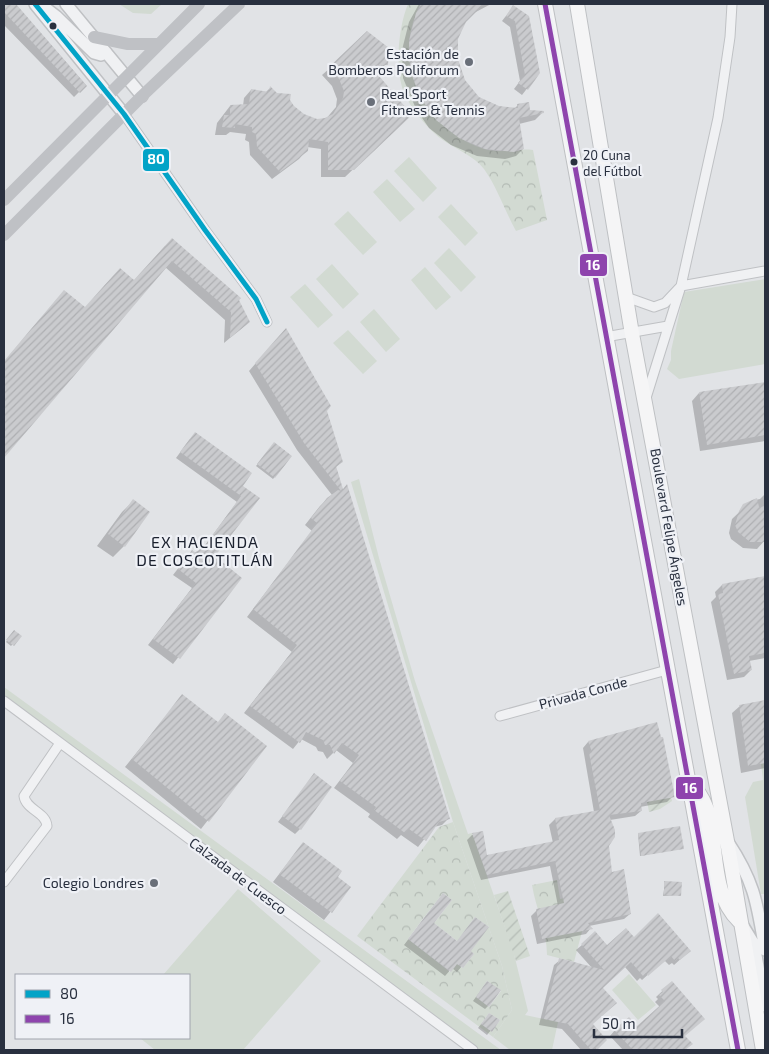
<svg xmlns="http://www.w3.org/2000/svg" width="769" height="1054" viewBox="0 0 769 1054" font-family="'Exo 2',sans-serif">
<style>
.green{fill:#d2dad2}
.forest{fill:url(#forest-crowns);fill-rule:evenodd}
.garden{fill:url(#garden-furrows)}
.shadow{fill:#0003}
.building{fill:url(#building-hatch)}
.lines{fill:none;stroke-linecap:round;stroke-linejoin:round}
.minor-casing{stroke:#bfc1c4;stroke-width:11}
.tertiary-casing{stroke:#bfc1c4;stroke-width:14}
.primary-casing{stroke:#bec0c3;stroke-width:16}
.minor{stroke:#f0f1f3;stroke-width:9}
.tertiary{stroke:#f0f1f3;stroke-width:11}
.secondary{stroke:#bfc1c5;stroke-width:12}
.primary{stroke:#f5f5f6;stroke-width:14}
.bus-1-casing{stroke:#eff1f6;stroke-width:9}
.bus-2-casing{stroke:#eff1f6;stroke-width:9}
.bus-1{stroke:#02a3c7;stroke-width:5}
.bus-2{stroke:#8e44ad;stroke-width:5}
.bus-dot{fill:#29303f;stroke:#eff1f6;stroke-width:2}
.poi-dot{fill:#696f79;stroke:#eff1f6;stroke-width:2}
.labels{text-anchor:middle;stroke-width:4.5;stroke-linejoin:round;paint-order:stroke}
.bus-label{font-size:13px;fill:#29303f;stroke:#eff1f6;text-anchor:start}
.poi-label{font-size:14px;fill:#29303f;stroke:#eff1f6;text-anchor:end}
.street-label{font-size:14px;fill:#29303f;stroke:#eff1f6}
.quarter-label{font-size:16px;letter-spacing:1px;fill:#1b212f;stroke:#eff1f6}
.line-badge{stroke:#eff1f6;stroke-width:2}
.badge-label{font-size:14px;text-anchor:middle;font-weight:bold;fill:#fff}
</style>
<defs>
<pattern id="forest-crowns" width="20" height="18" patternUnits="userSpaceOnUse" patternTransform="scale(1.25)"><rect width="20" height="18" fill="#d2dad2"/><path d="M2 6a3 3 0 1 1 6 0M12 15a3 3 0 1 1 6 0" fill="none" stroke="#b4bbb5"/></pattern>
<pattern id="garden-furrows" width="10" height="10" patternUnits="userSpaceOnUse" patternTransform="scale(1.25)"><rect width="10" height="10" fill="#d2dad2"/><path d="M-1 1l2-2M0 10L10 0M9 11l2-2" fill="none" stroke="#b4bbb5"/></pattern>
<pattern id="building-hatch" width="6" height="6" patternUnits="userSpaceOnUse" patternTransform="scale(1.25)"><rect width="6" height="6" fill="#cacbce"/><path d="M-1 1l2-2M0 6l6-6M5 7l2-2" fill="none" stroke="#aeafb2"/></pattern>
</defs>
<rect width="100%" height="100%" fill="#e1e3e6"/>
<path class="green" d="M119,4H162L151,14L133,13Z
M409,157L437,188L423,202L394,171Z
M387,179L415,209L400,222L373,192Z
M451,204L478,233L465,246L438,217Z
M348,211L377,242L363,255L334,224Z
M449,248L476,277L461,292L434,263Z
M332,264L359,294L343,309L316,279Z
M425,267L451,297L436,310L411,280Z
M765,279V364L679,379L667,369L671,360V351L684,292Z
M305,284L333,315L318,328L290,297Z
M374,309L400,339L386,352L360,322Z
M348,330L377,361L363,374L333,343Z
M359,479L379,558L415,681L468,834L472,833L513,950L528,1011L525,1015L558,1022L552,1050H510L493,1037L512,1010L502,966L453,822L351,482Z
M4,687L501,1050H476L4,700Z
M765,763V894H761L745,797L753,782L763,780L761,764Z
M238,889L321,961L243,1050H155L140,1038H189V975H163Z
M629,974L656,1005L638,1020L612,990Z"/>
<path class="forest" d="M408,4H421C389,61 424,130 484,149C500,154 517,148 533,150L547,220L516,231C505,211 497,187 484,169C473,155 455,149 440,138C427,128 406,103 402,87C395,64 399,25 408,4Z
M453,822L502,966L512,1010L493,1037L357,936L439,827ZM443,893L452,900L435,922L426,915ZM425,916L474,954L463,968L457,964L450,972L408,939ZM475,917L489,927L461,936ZM487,981L501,991L489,1007L476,997ZM489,1013L500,1020L492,1032L481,1024Z
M557,880L560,899L572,897L584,924L574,962L547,955C547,931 536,909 532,885Z"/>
<path class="garden" d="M671,797L672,801L660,809L649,812L647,801Z
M508,891L530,956L516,961L494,895Z"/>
<path class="shadow" d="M4,4H15L86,85L74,97L4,25Z
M419,4H491L472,14L465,22L456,39L457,59L464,80L478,98L498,107L514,109L518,105L529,111L543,112L535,120L519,124L523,149L516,156L505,159L477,156L451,145L429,128L416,109L403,78L402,50L409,22Z
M513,7L539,73L522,95L514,89L520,81L510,27L502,21Z
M386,64L379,71L378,77L403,122L345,177H321V149L307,147L306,151L299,159L272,179L250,155L249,142L245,140L246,134L230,132L226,135H215L217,123L230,106H243L244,98L251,90L266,92L270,88L277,94L289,100L297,112L312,119L325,120L336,107L337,99L332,86L322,75L330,68Z
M165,246L237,300L249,322L224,343L225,320L165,267L4,456V362L58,298L84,308L134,282Z
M279,337L326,411L342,462L335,468L449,818L442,825L434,827L418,847L401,835L397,839L368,817L370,814L334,788L353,763L336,750L327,759L323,752L318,751L316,747L301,739L293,749L244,713L292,652L247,617L312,531L305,525L320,506L332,495L297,450L249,371Z
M765,383V441L700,451L692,401L699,393Z
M190,439L241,486L258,498L213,556L240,578L173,664L148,645L192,588L173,575L187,557L203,548L237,502L176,458Z
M274,444L291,456L273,479L256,466Z
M765,494V540L757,549L743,548L731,539L729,533L732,519L751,501L760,499Z
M133,501L124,546L113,557L97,546L122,512Z
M765,577V658L749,661L751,670L744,677L727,680L711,602L716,597L715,592L722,585Z
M14,631L20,636L11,646L6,642Z
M182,696L217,723L266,746L201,829L125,767Z
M765,701V768L741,773L732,713L740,706Z
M656,723L673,796L667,802L640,807L641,811L635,816L610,820L607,846L611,873L630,914L624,919L589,926L591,928L586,934L537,944L531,916L537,910L558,906L550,866L481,880L467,840L472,835L482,833L486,857L553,843L549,825L555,819L594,812L583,748L588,742Z
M314,775L300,829L295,834L278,822Z
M638,834L682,848L640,856Z
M303,843L336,877L350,887L324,920L273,882Z
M665,883L680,895L663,896Z
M438,900L433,923L472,954L457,972L452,968L445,976L404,945Z
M634,939L684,956L674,965L672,963L669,965L664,960L642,980L640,978L637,981L625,967L602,988L592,1024L606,1040L595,1050H581L562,1029L539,1025L554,965L560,960L592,968L576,950L582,945L607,947Z
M672,982L684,1036L691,1044L684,1050H623L610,1036L615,1030L637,1028L660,1007L655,1002L658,999L656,997Z
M484,986L488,1006L485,1009L473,1001Z
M486,1018L498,1021L487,1035L478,1028Z"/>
<path class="building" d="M4,4H16L87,86L80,93L4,12Z
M421,4H484L466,22L458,39V59L465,80L479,97L499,106L518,108L517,104L529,102L530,110L544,111V113L519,118L524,149L514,152L485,149L459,138L436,120L420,97L410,70L409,41L416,13Z
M513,5L529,16L540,73L528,90L518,83L525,75L515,21L506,16Z
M367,31L389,48L388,65H381L380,77L412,115L354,170H328V142L309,139L308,151L280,172L257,147L256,134L252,132V127L235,124V128L222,127L224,115H230V105L249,104L251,89L269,92L270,86L277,93L291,94L290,100L294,106L304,114L317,119L325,118L333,114L343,98L344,91L339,79L329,67Z
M172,238L241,298L239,300L250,322L230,338L231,312L172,261L4,458V361L64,290L85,307L120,268L134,280Z
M286,328L331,406L327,411L343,462L336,466L343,489L347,484L450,819L439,822L426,841L409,829L405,833L374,810L376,807L340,781L359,755L342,743L334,754L330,745H325L323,740L306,732L300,743L250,706L297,645L253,609L317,523L311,518L327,498L338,490L341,491L304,443L255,363Z
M765,382V435L707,445L699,392Z
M195,432L252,473L243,486L260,498L215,556L242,578L180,659L153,639L196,583L178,569L192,550L196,553L202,545L204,547L241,496L180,452Z
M274,442L292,456L275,478L257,464Z
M757,498L759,507L765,506V542H750L738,532L735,525L739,511L743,504Z
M133,499L150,512L125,547L108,534Z
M765,576V653L749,656L752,670L734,674L718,594L723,593L722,584Z
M14,630L22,636L14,646L6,640Z
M182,694L218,722L225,713L267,746L209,822L132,759Z
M765,700V763L748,766L739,705Z
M657,722L661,737H663L675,797L641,803L642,811L609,815L615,830V837L609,846L612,872L624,869L631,914L588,923L593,929L542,939L536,909L564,903L555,861L487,875L472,833L483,831L487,855L559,840L555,818L600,810L589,753L592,752L588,741Z
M314,773L332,787L301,830L282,816Z
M680,826L684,849L641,856L638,833Z
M303,842L342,871L338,877L351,887L332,913L279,874Z
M664,881L682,882L681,896L664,895Z
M443,893L452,900L434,923L457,941L475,917L489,927L471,951L474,954L463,968L457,964L451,972L408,939Z
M658,913L691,951L680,960L678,958L675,961L671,956L648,976L646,973L643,976L631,962L603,988L617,1003L593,1024L607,1040L597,1050L595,1047L591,1050L568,1024L544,1019L559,958L604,970L581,944L595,931L607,945L626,928L634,937Z
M487,981L501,990L489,1007L476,997Z
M672,981L705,1019L685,1036L693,1044L685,1050H633L614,1030L629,1017L637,1026L665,1001L659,995L663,992L661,990Z
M489,1013L500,1020L492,1032L481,1024Z"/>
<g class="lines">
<defs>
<path id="minor" d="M124,114L205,230L256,299L267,322
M626,297L654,307L665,303L681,286L765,271
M605,337L668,326
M646,398L681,286L718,118L730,37L732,4
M4,701L473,1050
M500,716L667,670
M4,882L47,826C46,812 26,810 24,796L60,743"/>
<path id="tertiary" d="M35,4L124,114
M66,4L142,96
M43,6L56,16L94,53L101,55L106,52
M728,842C755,883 757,903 765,950
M743,926L754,944L765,1006"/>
<path id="primary" d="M545,4L738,1050
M577,4L632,334L727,841L763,1050
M687,778C695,787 702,796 706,807C719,844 709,892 739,921"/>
</defs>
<use href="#minor" class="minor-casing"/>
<use href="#tertiary" class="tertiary-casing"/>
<use href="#primary" class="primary-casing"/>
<use href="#minor" class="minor"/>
<use href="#tertiary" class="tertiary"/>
<path class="secondary" d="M94,37L128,44H159
M4,200L199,4
M4,235L142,96L239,4"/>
<use href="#primary" class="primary"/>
<defs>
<path id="bus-1" d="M35,4L124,114L205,230L256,299L267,322"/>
<path id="bus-2" d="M545,4L738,1050"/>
</defs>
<use href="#bus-1" class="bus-1-casing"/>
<use href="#bus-2" class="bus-2-casing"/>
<use href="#bus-1" class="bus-1"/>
<use href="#bus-2" class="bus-2"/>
</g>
<g class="bus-dot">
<circle cx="53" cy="26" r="4.5"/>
<circle cx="574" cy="162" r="4.5"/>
</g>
<g class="poi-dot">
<circle cx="469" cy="62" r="5"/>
<circle cx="371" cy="102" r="5"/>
<circle cx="154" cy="883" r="5"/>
</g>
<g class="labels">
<g class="bus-label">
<text x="583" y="160">20 Cuna<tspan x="583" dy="16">del Fútbol</tspan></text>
</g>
<g class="poi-label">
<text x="459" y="59">Estación de<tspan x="459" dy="16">Bomberos Poliforum</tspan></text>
<text x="381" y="99" text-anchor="start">Real Sport<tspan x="381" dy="16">Fitness &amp; Tennis</tspan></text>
<text x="144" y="888">Colegio Londres</text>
</g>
<g class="street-label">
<text transform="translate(669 527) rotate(80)" y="5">Boulevard Felipe Ángeles</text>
<text transform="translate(583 693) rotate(-15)" y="5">Privada Conde</text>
<text transform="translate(238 876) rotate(37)" y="5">Calzada de Cuesco</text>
</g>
<g class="quarter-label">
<text x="205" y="548">EX HACIENDA<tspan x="205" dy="18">DE COSCOTITLÁN</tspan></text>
</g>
</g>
<g class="line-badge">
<rect x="142" y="148" width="28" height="24" rx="5" fill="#02a3c7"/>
<rect x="579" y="253" width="29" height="24" rx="5" fill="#8e44ad"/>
<rect x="675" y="776" width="29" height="24" rx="5" fill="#8e44ad"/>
</g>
<g class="badge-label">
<text x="156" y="164">80</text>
<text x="593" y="270">16</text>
<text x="690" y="793">16</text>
</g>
<rect width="769" height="1054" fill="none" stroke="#29303f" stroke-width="10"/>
<rect x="15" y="974" width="175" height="65" fill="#eff1f6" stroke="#a0a4ad"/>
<rect x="25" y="990" width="25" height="8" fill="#02a3c7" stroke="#a0a4ad"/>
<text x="60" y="999" font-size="15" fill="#29303f">80</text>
<rect x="25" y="1015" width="25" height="8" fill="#8e44ad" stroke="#a0a4ad"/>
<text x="60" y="1024" font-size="15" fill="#29303f">16</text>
<path d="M594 1029v8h88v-8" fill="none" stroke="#29303f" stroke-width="2.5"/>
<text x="602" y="1029" font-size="15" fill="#29303f" stroke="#eff1f6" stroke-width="4" paint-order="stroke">50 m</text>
</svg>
